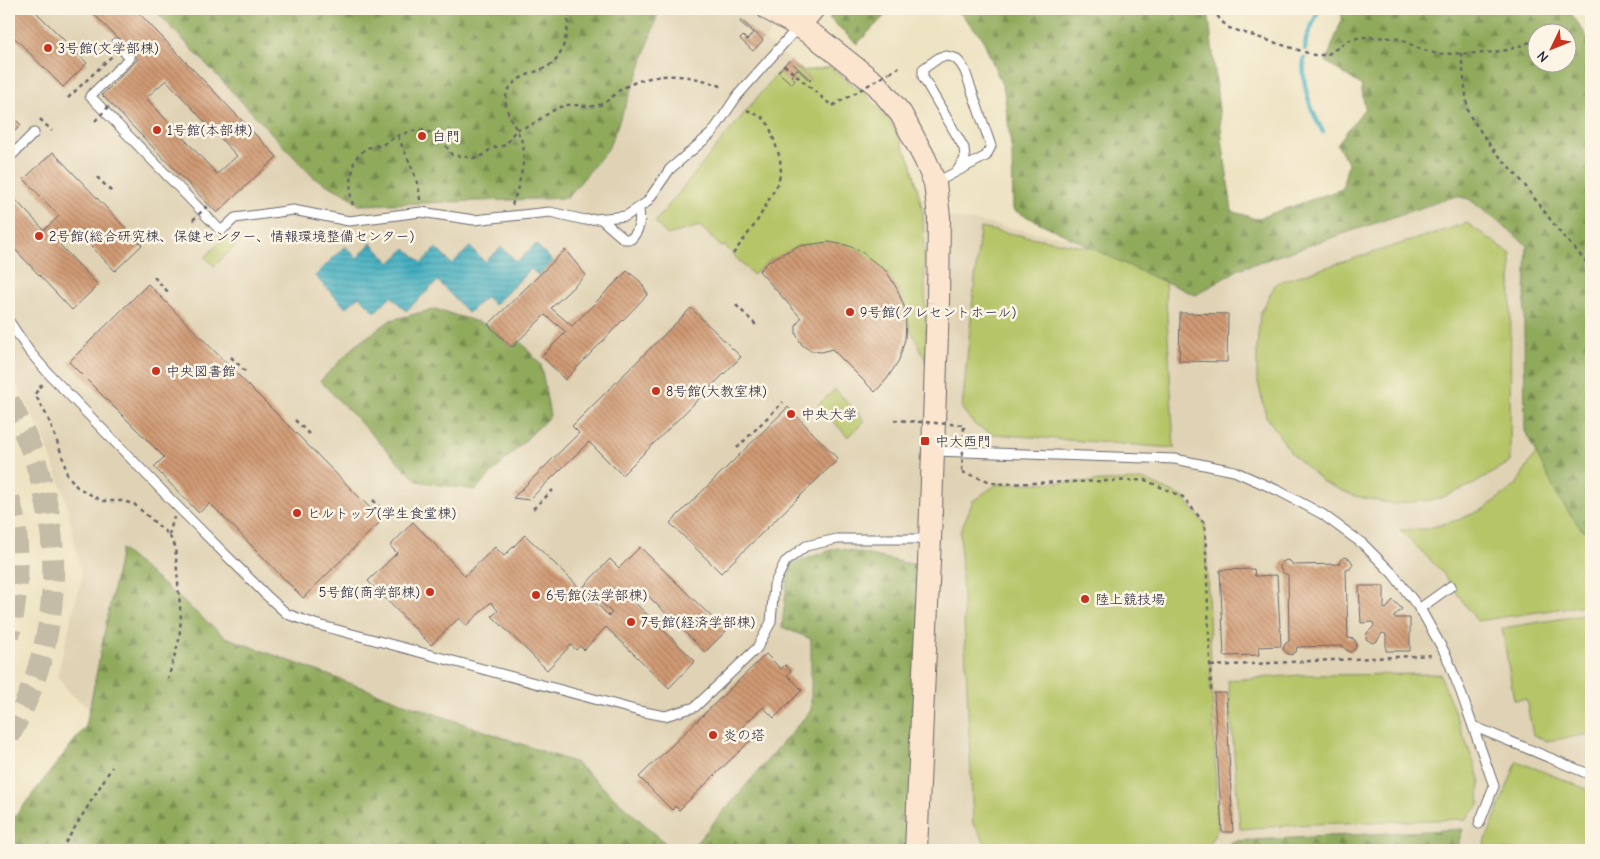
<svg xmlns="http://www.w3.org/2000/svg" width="1600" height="859" viewBox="0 0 1600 859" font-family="'Comic Neue','Klee One',sans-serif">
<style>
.built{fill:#e0d3b5}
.green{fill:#b5c568;stroke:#6c7452}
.forest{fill:url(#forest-firs);stroke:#59664c;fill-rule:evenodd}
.water{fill:url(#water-rules);stroke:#32687e}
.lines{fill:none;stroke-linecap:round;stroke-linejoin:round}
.stream{stroke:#42afc0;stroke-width:4.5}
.building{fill:url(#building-back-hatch);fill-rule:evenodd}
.secondary-tunnel{stroke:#c5bca7;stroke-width:22;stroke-dasharray:22 11;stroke-linecap:butt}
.lane-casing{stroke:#69666a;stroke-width:11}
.secondary-casing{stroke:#69666a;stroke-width:24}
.path{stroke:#69666a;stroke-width:2.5;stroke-dasharray:4 4;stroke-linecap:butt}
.lane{stroke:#fff;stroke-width:9}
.secondary{stroke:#fbe5cf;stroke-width:22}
.path-bridge{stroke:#69666a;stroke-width:2.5;stroke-dasharray:4 4;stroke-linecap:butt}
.poi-dot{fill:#c8321e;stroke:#fcf5e5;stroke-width:2}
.labels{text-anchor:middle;stroke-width:5;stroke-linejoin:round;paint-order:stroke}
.poi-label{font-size:14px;fill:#22223b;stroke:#fcf5e5;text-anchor:start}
</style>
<defs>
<pattern id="forest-firs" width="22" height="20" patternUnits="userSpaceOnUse" patternTransform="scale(1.25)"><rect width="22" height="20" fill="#90aa5c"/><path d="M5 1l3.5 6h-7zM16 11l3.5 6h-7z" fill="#758a4d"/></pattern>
<pattern id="water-rules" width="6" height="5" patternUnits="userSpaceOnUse" patternTransform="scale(1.25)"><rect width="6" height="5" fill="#42afc0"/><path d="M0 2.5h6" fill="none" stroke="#378e9d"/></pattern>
<pattern id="building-back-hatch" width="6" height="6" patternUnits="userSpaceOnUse" patternTransform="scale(1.25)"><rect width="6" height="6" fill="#d09a73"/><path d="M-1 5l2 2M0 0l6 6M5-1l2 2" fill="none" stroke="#a87d60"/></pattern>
</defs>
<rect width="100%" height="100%" fill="#fcf5e5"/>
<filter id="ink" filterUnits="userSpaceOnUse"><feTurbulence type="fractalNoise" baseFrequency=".02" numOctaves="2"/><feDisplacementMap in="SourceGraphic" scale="10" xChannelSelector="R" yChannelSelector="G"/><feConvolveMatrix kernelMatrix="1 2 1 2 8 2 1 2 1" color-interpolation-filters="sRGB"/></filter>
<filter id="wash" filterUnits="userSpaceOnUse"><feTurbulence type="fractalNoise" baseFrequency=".0096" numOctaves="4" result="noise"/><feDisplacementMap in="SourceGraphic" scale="20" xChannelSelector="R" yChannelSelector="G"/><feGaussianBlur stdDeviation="1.12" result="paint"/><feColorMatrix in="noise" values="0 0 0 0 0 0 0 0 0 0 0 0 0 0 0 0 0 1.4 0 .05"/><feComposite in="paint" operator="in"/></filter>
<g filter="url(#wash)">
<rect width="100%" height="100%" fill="#eee3c2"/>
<path class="built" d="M9,9H790L764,40L804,71L830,67L866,94L891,122L911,161L923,212L1224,266L1464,188L1536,241L1591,487V850H578L224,730L86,706L70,693L57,676L82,576L64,493L42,433L9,370Z"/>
<path class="green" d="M797,67L804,71L830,67L866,94L891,122L911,161L923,212L927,363L906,320L904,306L897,289L887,272L859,250L828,242L798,246L769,261L753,275L725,246L721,247L700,226L667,235L655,222L778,72L792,84L795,80L791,76L797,69L810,81L811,80Z
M1467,223L1511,254L1510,462L1474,484L1438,499L1394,504L1354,496L1323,482L1292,454L1266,416L1257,378V346L1260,314L1276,283Z
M980,228L1164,261L1174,448L992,434L976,426L962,409Z
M227,235L236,245L214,266L205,257Z
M835,389L865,421L848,437L818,405Z
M1540,446L1591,518V604L1477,621L1441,571L1400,530L1425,529L1458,520L1484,509L1516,485Z
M1145,480L1183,497L1205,524L1218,829L1210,843L1198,850H990L973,824L960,532L973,501L997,484Z
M1591,614V734L1547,741L1533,735L1526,699L1514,700L1502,628Z
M1440,674L1480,779L1479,806L1466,819L1313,824L1240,829L1228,680L1301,675Z
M1517,761L1591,791V850H1482Z"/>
<path class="forest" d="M154,9H666L658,13L640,69L608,149L567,198L359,205L350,197L313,177Z
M837,9H891L857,44L829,18Z
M956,9H1208L1223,146L1232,211L1256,219L1342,189L1348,163L1337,144L1365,108L1361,85L1326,62L1342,19L1341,9H1568L1591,42V533L1581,529L1558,497L1525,431L1524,321L1527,245L1469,199L1456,196L1239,269L1196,295L1144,273L1013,210L1012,154L1004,90L982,37ZM1568,32V62H1538V32Z
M435,309L488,325L511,347L519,340L541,365L550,416L475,490L417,481L320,381L357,344L391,320Z
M837,548L925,567L918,850H690L811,710V639L782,627L789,565Z
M121,549L225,637L404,703L576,763L673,850H9V824L86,726Z
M1463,829L1456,850H1221L1235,841Z"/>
<path class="water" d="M371,243L390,263L406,248L422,263L436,248L452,264L470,247L485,262L502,247L517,262L536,244L553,262L539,276L531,269L494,305L486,297L468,313L438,281L406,311L391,296L375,312L359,296L346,308L315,276L345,246L357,258Z"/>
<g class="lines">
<path class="stream" d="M1305,49L1306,39L1319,9
M1304,58C1301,85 1310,109 1323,132"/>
</g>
<g id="blocks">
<path class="building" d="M9,9H33L87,63L63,87L9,32Z
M89,9H135L277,157L217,213L102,95L138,59ZM166,80L237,156L217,174L146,98Z
M741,20L763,40L753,51L740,39L743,36L747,40L753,33L740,22Z
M789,60L811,80L810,81L797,69L791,76L795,80L792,84L778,72Z
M9,113L21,125L9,137Z
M53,152L142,245L115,271L76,230L60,245L98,285L72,310L9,243V196L10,194L44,230L59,216L24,179Z
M828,242L846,245L859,250L887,272L897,289L904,306L906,320L905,339L899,360L887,379L875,392L832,349L822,352L811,351L802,345L796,334V326L801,318L759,271L769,261L798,246Z
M565,250L586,275L551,308L572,326L627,271L640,281L648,294L565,380L542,356L566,332L545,315L512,347L488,325Z
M148,284L382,520L303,598L210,503L199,513L154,467L164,457L69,362Z
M691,308L741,357L622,475L589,442L529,500L513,498L579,433L572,426Z
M1180,313L1228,314L1227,362L1179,361Z
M788,407L838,459L721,573L670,523Z
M413,522L465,576L495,547L504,556L525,535L609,616L612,613L584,586L610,559L619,568L640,547L726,631L705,652L641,589L631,599L695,661L669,688L606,627L584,650L580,646L576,650L571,645L547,670L492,616L498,611L491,602L466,626L459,618L431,645L368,581L397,553L390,546Z
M1345,557L1350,559L1353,564L1350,569L1346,570L1348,638L1354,639L1357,644L1355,649L1351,652L1346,650L1343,646L1297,647L1296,652L1291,655L1286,653L1283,649L1285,644L1289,641L1288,575L1283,573L1280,568L1281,563L1286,560L1290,561L1293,565L1339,564L1341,559Z
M1254,569L1255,576L1277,575L1281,646L1258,647L1259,655L1224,656L1220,570Z
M1359,586H1384V609L1387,608L1393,600L1402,609L1394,616V618H1410V651H1386V634L1382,633L1377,641L1372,643L1366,639L1367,633L1374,626L1373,622L1361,623Z
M766,654L781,669L785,665L791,671L787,675L802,690L774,718L763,707L739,730L750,741L679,810L675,806L672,810L639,777Z
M1214,693H1226L1233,832H1222Z"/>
</g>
</g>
<g filter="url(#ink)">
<use href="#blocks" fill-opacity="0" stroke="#69666a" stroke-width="1"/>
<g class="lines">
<path class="secondary-tunnel" d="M9,401C67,507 69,629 9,736
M9,498C22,542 19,591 9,636"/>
<defs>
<path id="lane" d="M116,43L130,58L90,96L221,231L235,218L293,210L349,221L421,212L474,220L550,212L585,220L626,216L647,202L670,169L712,133L737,96L799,26
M9,158L34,133
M935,183L986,156L991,146L965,71L961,64L955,58L947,56L940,57L923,69V77L964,148L965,159L957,171
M601,219L624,239H631C641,229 640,221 639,208
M9,321L29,351L49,374L177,506L266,595L287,614L315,624L639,711L665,716L695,707L757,648L771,622L774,585L785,562L806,546L837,539H929
M934,451L1175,459L1234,471L1279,491L1322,514L1363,544L1393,574L1422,612L1446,655L1460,690L1494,786L1479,824
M1419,609L1451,586
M1473,726L1591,775"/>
<path id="secondary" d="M768,9L799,26L820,40L877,85L901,114L925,159L935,183L939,217L938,303L930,539L916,850
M799,26L813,9"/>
</defs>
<use href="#lane" class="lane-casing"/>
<use href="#secondary" class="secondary-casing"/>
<path class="path" d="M1213,9L1221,21L1229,28L1314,55H1327L1347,41L1361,37L1397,38L1418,48L1437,54L1486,53L1508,50L1538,39
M1461,53L1468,113L1492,148L1520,179L1562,235L1591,267
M784,65L832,106L857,92
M890,73L899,67
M68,98L112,56
M40,119L52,131
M398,136C406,157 420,179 420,202
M97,177L113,193
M353,205C347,189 353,176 354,160L366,148L382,145L397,136L412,131L424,130L440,137L452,155L473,158L482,156L492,148L506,145L516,129C521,128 527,127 531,125C543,118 554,107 568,105C580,104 591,109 602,104C609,101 614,94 620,90C652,70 690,73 723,87
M512,205C518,190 526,161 523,145C519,128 499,109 508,91C517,73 539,74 553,63C565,54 569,23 569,9
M733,254L756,223L777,185L781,172L780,158L769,125L762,117L747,110
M154,277L169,293
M736,305L757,326
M231,357L247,373
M42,384L35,394L48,418L62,455L67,474L77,487L102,501H122L134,504L169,535L175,546L181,619L179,640L168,679
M295,420L310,435
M737,448L783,402
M962,472L997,484L1145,480L1183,497L1205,524L1211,690
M373,500L388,515
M533,509L553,490
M169,535L174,517
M1211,666L1434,655
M61,850L112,767"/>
<use href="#lane" class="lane"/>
<use href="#secondary" class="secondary"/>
<path class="path-bridge" d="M860,90L889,73
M95,121L111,104
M193,220L209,204
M894,420L964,425L962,472"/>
</g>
</g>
<g class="poi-dot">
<circle cx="48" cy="48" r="5"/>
<circle cx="157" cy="130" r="5"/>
<circle cx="422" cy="136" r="5"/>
<circle cx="39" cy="236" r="5"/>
<circle cx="850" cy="312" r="5"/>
<circle cx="156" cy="371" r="5"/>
<circle cx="656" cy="391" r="5"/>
<circle cx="791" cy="414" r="5"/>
<rect x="920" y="436" width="10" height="10" rx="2.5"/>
<circle cx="297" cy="513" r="5"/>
<circle cx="430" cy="592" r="5"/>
<circle cx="536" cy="595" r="5"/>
<circle cx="1085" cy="599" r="5"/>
<circle cx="631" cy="622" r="5"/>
<circle cx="713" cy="735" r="5"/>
</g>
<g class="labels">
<g class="poi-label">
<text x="58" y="53">3号館(文学部棟)</text>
<text x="167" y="135">1号館(本部棟)</text>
<text x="432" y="141">白門</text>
<text x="49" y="241">2号館(総合研究棟、保健センター、情報環境整備センター)</text>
<text x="860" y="317">9号館(クレセントホール)</text>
<text x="166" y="376">中央図書館</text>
<text x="666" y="396">8号館(大教室棟)</text>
<text x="801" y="419">中央大学</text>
<text x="935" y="446">中大西門</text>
<text x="307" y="518">ヒルトップ(学生食堂棟)</text>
<text x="420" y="597" text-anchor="end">5号館(商学部棟)</text>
<text x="546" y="600">6号館(法学部棟)</text>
<text x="1095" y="604">陸上競技場</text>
<text x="641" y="627">7号館(経済学部棟)</text>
<text x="723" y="740">炎の塔</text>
</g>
</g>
<rect width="1600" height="859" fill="none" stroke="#fcf5e5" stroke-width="30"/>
<g transform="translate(1552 48) rotate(227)"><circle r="24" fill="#fcf5e5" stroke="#a5a1a1"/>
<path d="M0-4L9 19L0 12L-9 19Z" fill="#c8321e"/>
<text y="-8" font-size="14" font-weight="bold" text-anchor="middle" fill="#22223b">N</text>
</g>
</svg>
